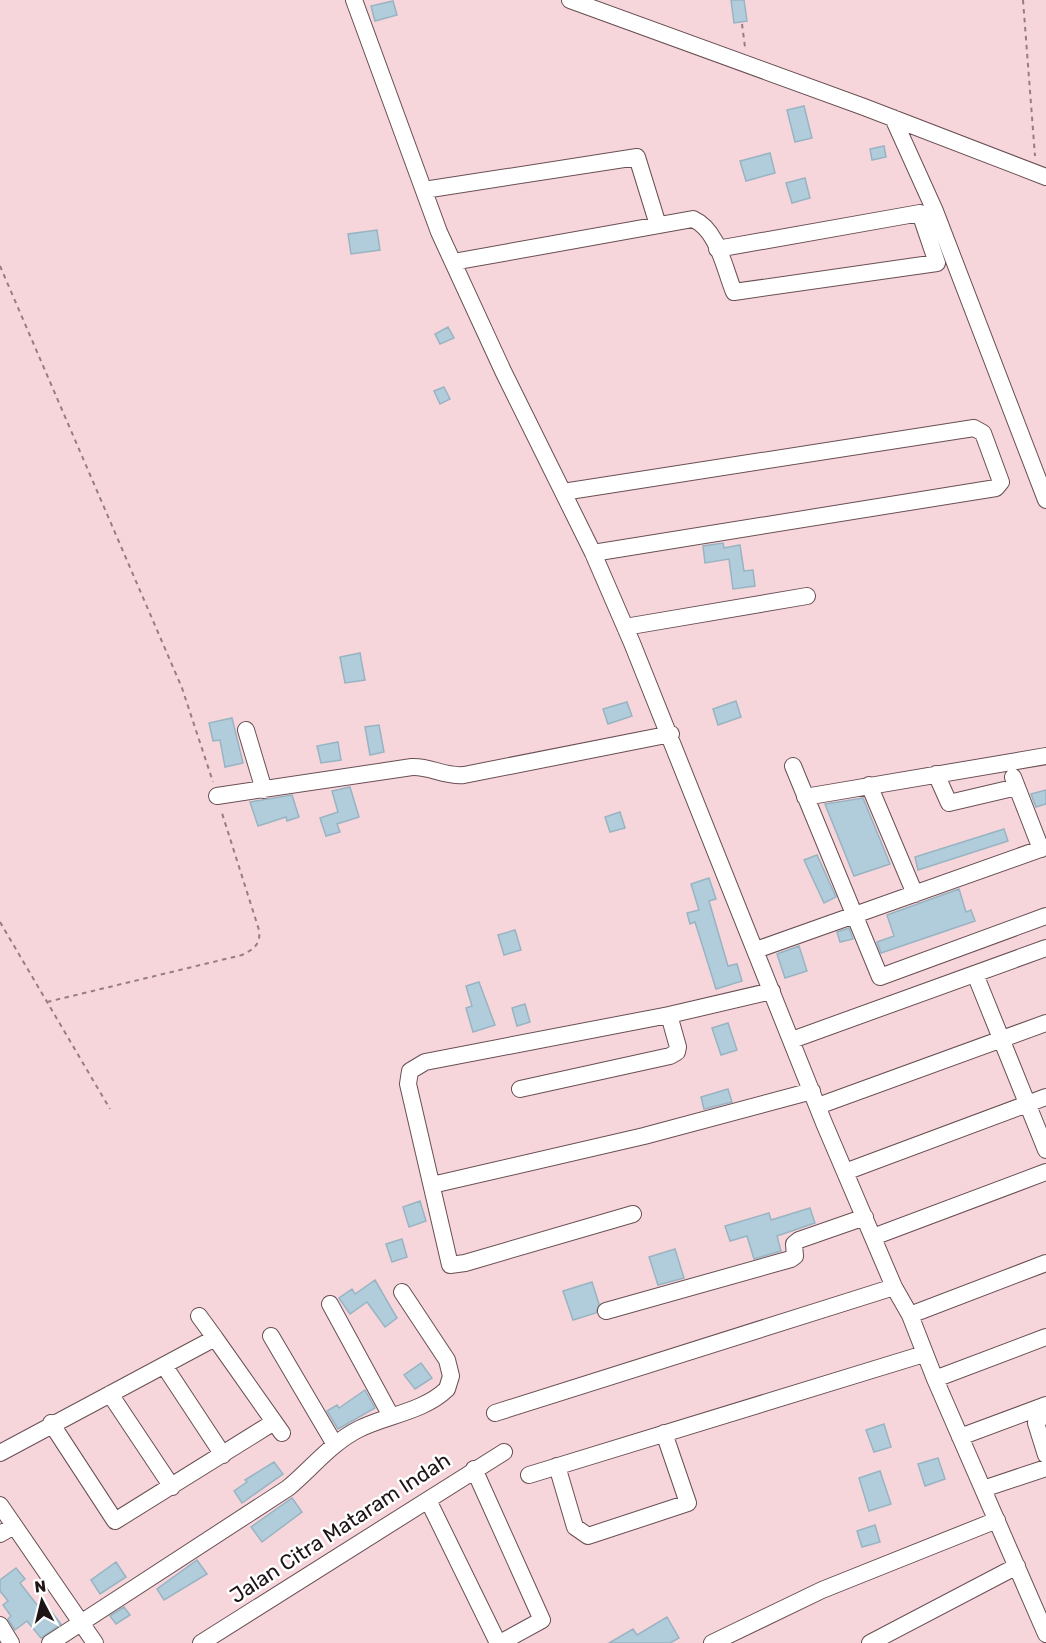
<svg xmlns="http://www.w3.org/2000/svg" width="1046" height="1643" viewBox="0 0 1046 1643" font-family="Rubik,sans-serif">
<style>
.building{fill:#b1cddc;stroke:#98b4c2;stroke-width:1.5}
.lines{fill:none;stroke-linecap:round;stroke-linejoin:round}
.minor-casing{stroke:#694f53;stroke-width:18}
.path{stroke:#957e82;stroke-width:2;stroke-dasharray:4.5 4.5;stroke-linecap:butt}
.minor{stroke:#fff;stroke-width:16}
.labels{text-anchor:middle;stroke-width:5;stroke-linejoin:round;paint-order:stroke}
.street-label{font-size:21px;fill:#1e1315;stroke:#fff}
</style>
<rect width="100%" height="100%" fill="#f6d6db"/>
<path class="building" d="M731,0H744L747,21L734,23Z
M393,1L397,15L375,21L371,6Z
M804,106L812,138L795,142L787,110Z
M884,146L886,157L872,160L870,149Z
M770,153L775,173L746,181L740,161Z
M805,178L810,198L792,203L786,183Z
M377,230L380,250L351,254L348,234Z
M448,327L454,338L440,344L435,334Z
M444,387L450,399L440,404L434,391Z
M723,543L724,548L740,545L744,571L753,570L755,586L733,589L729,559L705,563L703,546Z
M360,653L365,680L345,683L340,657Z
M736,701L741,717L718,725L713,709Z
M627,702L632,716L608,724L603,709Z
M232,718L243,763L225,767L220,740L213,741L209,723Z
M379,725L384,752L370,755L365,727Z
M338,742L341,760L321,763L317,746Z
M350,787L359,817L337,824L340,832L326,836L320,818L338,812L332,791Z
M1046,790V804L1036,807L1031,794Z
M292,795L299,817L287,821L286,817L258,826L250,802Z
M863,798L890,864L854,876L825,804Z
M620,812L625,828L610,832L605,817Z
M1004,829L1008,841L918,870L915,857Z
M817,855L836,897L824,903L804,860Z
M709,878L716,899L709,901L728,966L737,964L742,981L716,989L695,922L690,924L687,913L699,910L691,884Z
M959,889L966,912L971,910L975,921L881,953L877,942L894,936L887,915Z
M849,928L853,939L840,942L837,932Z
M515,930L521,950L504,955L498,935Z
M799,946L807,971L785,978L777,954Z
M479,982L495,1025L473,1032L466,1008L472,1006L466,986Z
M525,1004L530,1022L517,1026L512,1008Z
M728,1023L737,1050L721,1055L712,1028Z
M728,1089L732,1102L704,1109L701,1097Z
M420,1201L426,1221L409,1227L403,1207Z
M810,1208L815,1223L777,1236L781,1251L754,1259L747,1236L730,1241L725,1226L769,1213L771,1220Z
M402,1239L407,1257L392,1262L386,1244Z
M675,1249L684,1278L658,1285L649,1257Z
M375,1280L397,1318L385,1327L367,1302L350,1314L339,1298L352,1289L355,1294Z
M592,1282L599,1304L596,1313L573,1320L563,1291Z
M421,1363L432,1378L415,1389L404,1375Z
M365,1390L375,1408L338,1429L327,1411L337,1405L339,1408Z
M884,1424L891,1447L874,1452L866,1430Z
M938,1458L945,1479L925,1486L918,1464Z
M274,1462L283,1474L242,1503L234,1491L247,1482L245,1480Z
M880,1471L891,1504L869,1511L859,1478Z
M292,1498L302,1512L262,1542L251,1527Z
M875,1525L880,1542L862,1547L857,1531Z
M197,1560L207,1574L164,1600L157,1589Z
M116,1562L126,1577L100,1594L91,1580Z
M16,1568L25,1579L20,1583L41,1610L47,1606L61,1624L41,1638L27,1621L15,1630L8,1619L11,1616L3,1605L8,1601L0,1591V1580Z
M124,1607L130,1615L116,1624L110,1616Z
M667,1617L679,1638L670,1643H609L633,1629L637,1635Z"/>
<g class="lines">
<defs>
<path id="minor" d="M354,0L439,232L503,371L593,553L632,643L824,1123L894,1287L910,1315L935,1379L1046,1634
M570,0L864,107L1046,177
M893,118L935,211L1046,500
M424,190L637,157L658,225
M453,262L693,219C718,230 724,268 734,292L937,263L920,213L717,249
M563,492L974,428L983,433L1001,482L996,488L593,553
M625,627L807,596
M246,730L264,790
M793,766L880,977L1046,916
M936,774L949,803L1017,787
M1013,777L1041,849
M869,785L915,894
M217,796L412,767C430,766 445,777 464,775L671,734
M805,797L1046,756
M756,950L1046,847
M975,974L1046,1150
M792,1040L1046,948
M520,1089L670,1056L677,1052L678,1047L669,1015
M818,1106L1046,1023
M845,1172L1046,1097
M432,1185L644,1136L812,1091
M633,1214L465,1263L450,1265L408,1084L410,1071L425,1062L669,1015L772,991
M873,1237L1046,1172
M330,1304L391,1416
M606,1311L791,1259L795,1256L794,1244L799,1240L865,1217
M910,1315L1046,1263
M199,1316L215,1338
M271,1336L334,1443
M165,1367L223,1455
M935,1379L1046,1337
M110,1394L172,1487
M495,1413L894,1287
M1046,1416L1038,1419L1036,1423L1046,1455
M51,1423L115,1521L274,1422
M960,1437L1046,1405
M0,1453L215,1338L282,1433
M557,1466L575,1527L588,1536L688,1503L664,1433
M474,1469L542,1620L500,1643
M529,1475L924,1354
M983,1489L1046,1468
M428,1500L498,1643
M0,1505L95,1643
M0,1534L14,1526
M0,1625L11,1643
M50,1643L288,1488C312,1468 331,1443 359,1429C387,1415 423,1412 447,1389L451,1376L447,1360L402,1292
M201,1643L504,1452
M712,1643L822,1590L997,1520
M870,1643L1017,1566"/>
</defs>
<use href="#minor" class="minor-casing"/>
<path class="path" d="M1023,0L1035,156
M742,24L745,47
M0,266L182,688L213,782
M0,922L110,1109
M47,1002L242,955C254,949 261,944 259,930L221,810"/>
<use href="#minor" class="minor"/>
</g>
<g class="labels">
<g class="street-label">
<text transform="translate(340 1528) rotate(-33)" y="7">Jalan Citra Mataram Indah</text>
</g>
</g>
<g transform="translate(42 1601) rotate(353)" stroke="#ffffff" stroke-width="4.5" paint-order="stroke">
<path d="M0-4.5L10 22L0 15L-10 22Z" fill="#1e1315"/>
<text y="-9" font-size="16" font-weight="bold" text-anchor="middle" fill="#1e1315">N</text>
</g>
</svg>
